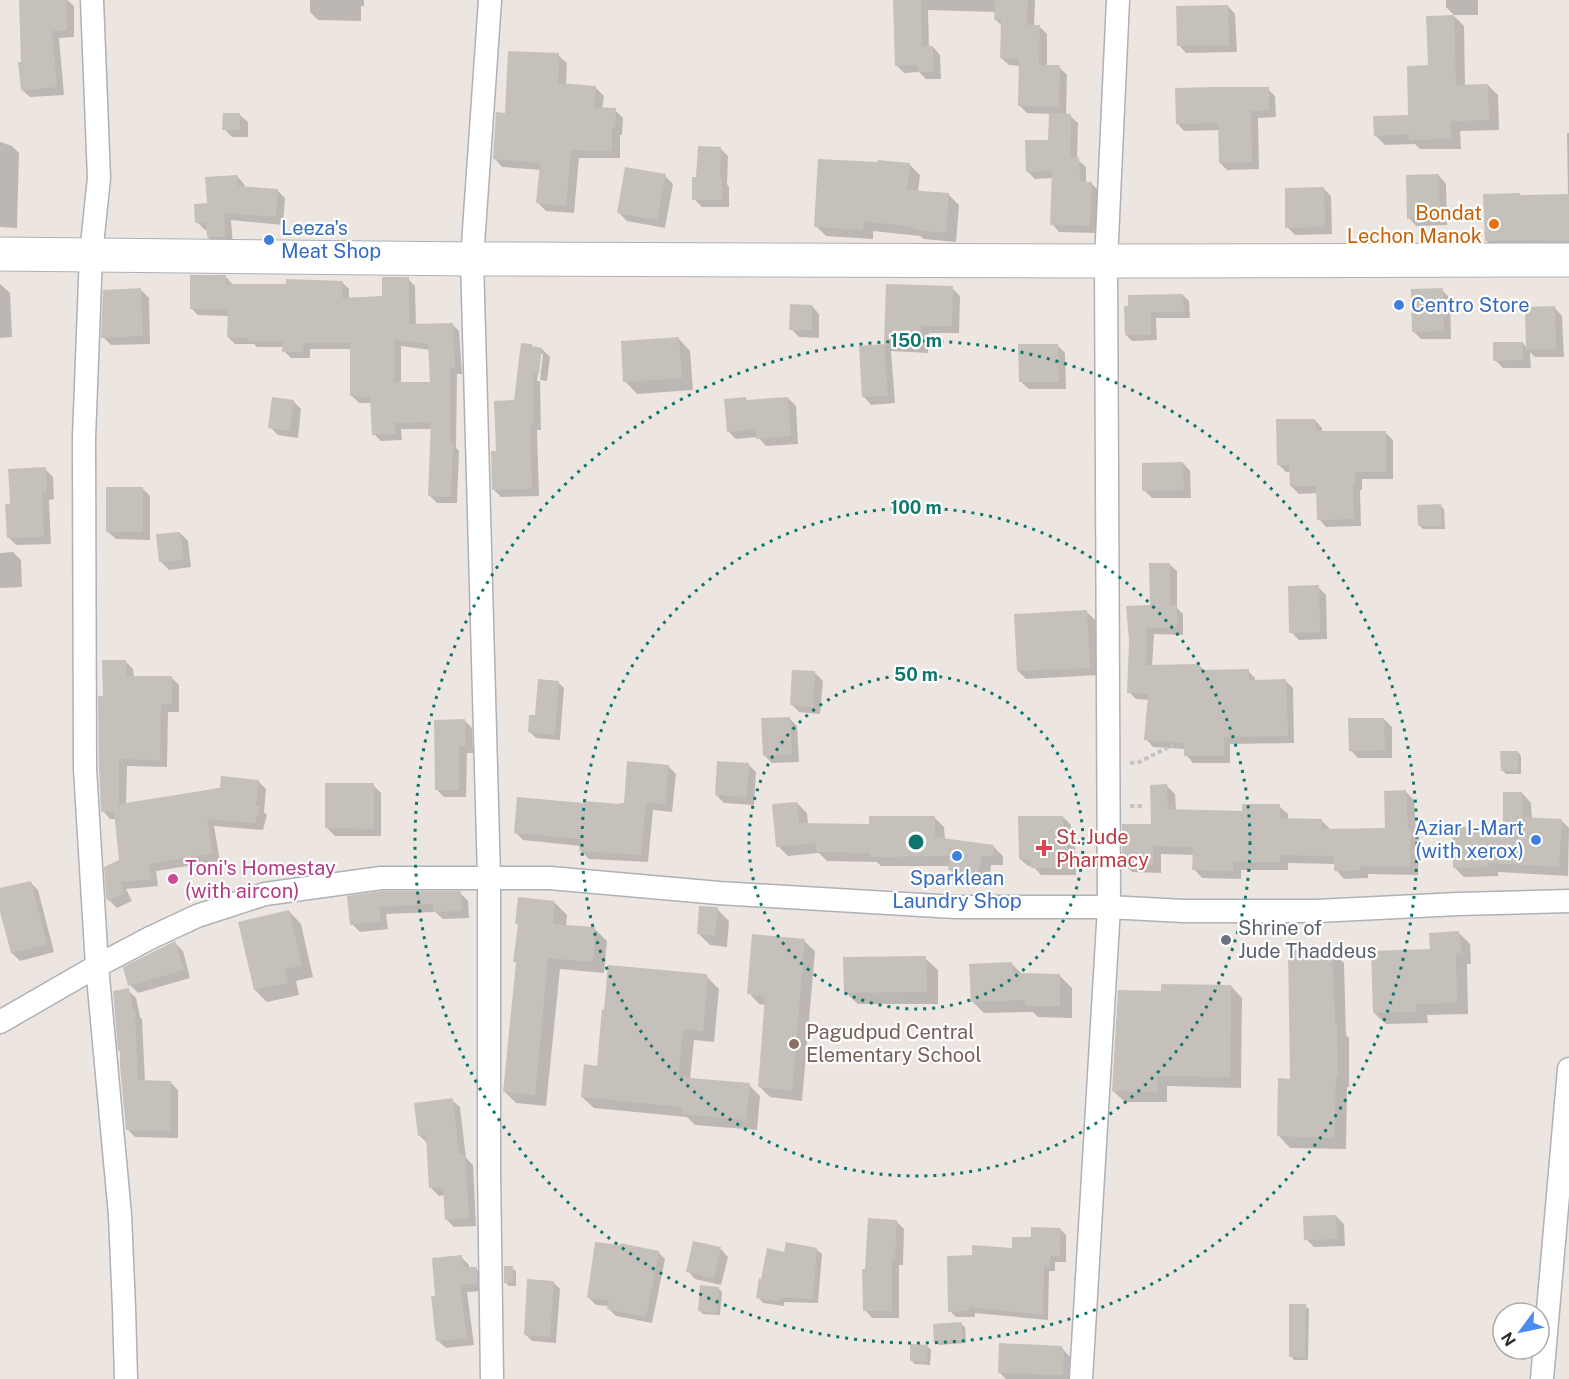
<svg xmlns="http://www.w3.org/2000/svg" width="1569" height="1379" viewBox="0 0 1569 1379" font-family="'Public Sans',sans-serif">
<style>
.shadow{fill:#0003;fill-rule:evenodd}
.building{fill:#c6c0bb;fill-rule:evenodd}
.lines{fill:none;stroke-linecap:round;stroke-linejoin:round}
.street-casing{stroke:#adb1b8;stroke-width:25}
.secondary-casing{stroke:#adb1b8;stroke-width:35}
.path{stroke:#c4c4c4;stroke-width:4;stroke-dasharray:4.5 3;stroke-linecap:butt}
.street{stroke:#fff;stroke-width:22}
.secondary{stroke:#fff;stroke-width:33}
.ring{fill:none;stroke:#0f766e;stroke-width:3;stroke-dasharray:3 6}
.food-dot{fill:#e8710a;stroke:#fff;stroke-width:2}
.shop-dot{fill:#3f7fe0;stroke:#fff;stroke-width:2}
.health-dot{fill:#e0444e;stroke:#fff;stroke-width:2}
.hotel-dot{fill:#d1479c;stroke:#fff;stroke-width:2}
.worship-dot{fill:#6b7280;stroke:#fff;stroke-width:2}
.education-dot{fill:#8d6e63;stroke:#fff;stroke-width:2}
.labels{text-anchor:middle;stroke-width:4.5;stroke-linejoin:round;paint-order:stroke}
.food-label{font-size:20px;fill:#c56008;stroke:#fff;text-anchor:end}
.shop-label{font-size:20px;fill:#366cbe;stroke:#fff;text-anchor:start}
.health-label{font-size:20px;fill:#be3a42;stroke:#fff;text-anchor:start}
.hotel-label{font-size:20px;fill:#b23c85;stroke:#fff;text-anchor:start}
.worship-label{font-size:20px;fill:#5b616d;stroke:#fff;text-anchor:start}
.education-label{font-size:20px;fill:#785e54;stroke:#fff;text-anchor:start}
.centre{fill:#0f766e;stroke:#fff;stroke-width:3}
.ring-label{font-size:18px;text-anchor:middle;font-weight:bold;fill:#0f766e;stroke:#fff;stroke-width:4.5;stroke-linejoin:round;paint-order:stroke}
</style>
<rect width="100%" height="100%" fill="#ede5e0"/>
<path class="shadow" d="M21,0H67L74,6V37L59,38L64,95L30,97L22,90Z
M310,0H364V6H361V21L318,20L310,12Z
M894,0H1035L1034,26L1040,27L1047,34V67H1059L1067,75L1066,115L1070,116L1078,123L1077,159L1086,167V183H1091L1099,191L1097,233L1059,232L1052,224L1053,178L1035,179L1027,171L1049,141L1050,114L1027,113L1019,105L1020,66L1009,65L1001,58L1002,26L996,20V12L928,10L929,47H933L940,55L941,79H926L919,72L904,73L896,65Z
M1446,0H1478V15H1454L1446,7Z
M1228,6L1235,14L1237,52L1186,53L1179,45Z
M1454,16L1464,26L1465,86L1488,85L1498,95L1499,130L1460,131L1461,149H1420L1415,144L1385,145L1375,135L1410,117Z
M558,55L567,63L566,85L595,87L604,96L602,109L615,110L623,118L622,135H620V158H579L574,213L546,211L537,202L541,170L502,167L494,158L507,115Z
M1268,89L1275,96L1276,117L1258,118L1259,169L1227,170L1220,163V130L1184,131L1177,123Z
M240,115L248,122V137H232L224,129Z
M1567,133H1569V251H1496L1486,240L1568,196Z
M0,142L12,146L19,153L17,228L0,227Z
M721,149L728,156L727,184L729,187V207H702L694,199L698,178Z
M910,165L920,175L918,192L949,195L959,205L956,242L924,239L920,236L873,231V239L826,236L816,226Z
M237,176L244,184L245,188L277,190L285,198L283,225L231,220L233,245H216L208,237V230H205L197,222L208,204Z
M665,176L673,184L665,228L627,221L619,213Z
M1439,176L1446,184L1447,225L1416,226L1409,218Z
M1323,188L1331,196L1332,234L1295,235L1287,227Z
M226,277L233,285L287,286L342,282L349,289V299L383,298L408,279L415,286L416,326L452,324L459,331L462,374H457L456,448L459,451L457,503H437L430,496L432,429H401L402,440L381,441L374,434L372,403H359L352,396V349H310V358H291L284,351V347H257L254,344H235L228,337L229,316L198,315L191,308ZM401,346L430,350L432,383L401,384Z
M0,284L10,293L12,337L0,338Z
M888,285L952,288L960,296L959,333H929L928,353L891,351L895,403L871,405L864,397L860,347L885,345Z
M141,290L149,298L150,344L111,345L103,337Z
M1442,290L1450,298L1451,339H1421L1413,331Z
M1183,295L1189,301L1190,318H1156L1157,340L1132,341L1126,335L1130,307Z
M812,306L819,314V338L799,337L791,329Z
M1555,308L1562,316L1564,357H1535L1530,352L1531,368H1503L1495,360L1523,343L1527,348Z
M678,338L690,351L693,390L637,394L625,381Z
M1057,345L1065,353L1066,389H1029L1021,382Z
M534,348L542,349L550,357L547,381L540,380L543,354H540L537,381H540L541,430H537L539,496L501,497L493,489L498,452Z
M745,398L748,401L788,398L796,406L798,444L766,446L758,437L736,439L728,431Z
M293,401L301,409L298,438L278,435L270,427Z
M1315,420L1322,428V433L1385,432L1393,440V479H1362V490H1360L1361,526L1326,527L1319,519L1318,493L1299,494L1291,486V472H1286L1279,465Z
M1183,463L1190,471L1191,498H1152L1144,490Z
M45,469L53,477L54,499L49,500L51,544L16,545L8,537L11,505Z
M142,488L150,496V540L116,539L108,532Z
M1441,506L1444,509L1445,529H1423L1419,525Z
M180,533L188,541L191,567L169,570L161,562Z
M13,552L21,560L22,587L0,588V553Z
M1169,564L1177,571V608L1183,614V635L1154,634L1152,666L1199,665L1206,672L1248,671L1255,678V681H1286L1293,688L1294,743L1230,744V763H1193L1186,755V749L1153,747L1146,739L1149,700L1136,699L1129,692L1152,607Z
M1318,587L1326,595L1327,639L1299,640L1291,632Z
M1087,612L1095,620L1098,675L1026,679L1018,671Z
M126,662L133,669L134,677H171L179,685V712H168L167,767L127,766L126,805L258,781L266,789L264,812L267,815L263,830L214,826L220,861L156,871L158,886L126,889L132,901L117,908L109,900L121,861L116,819H110L103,811L105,697Z
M815,673L823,681L820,714L799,712L791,704Z
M558,682L564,688L560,740L536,738L530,732Z
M789,718L797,726L799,762L772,763L764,755Z
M1384,719L1392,727V758H1358L1350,750Z
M464,720L472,728L473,753H467L466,797H444L436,789Z
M1518,752L1521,756V774H1506L1502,770Z
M748,764L756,772L754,805L724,803L716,795Z
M668,766L676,774L672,812L653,810L648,862L589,859L581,851V846L523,840L516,833L625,805Z
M373,785L381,793V836H335L327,828Z
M1167,786L1175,794L1176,811L1244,812L1279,806L1288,814V820L1322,821L1330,829L1387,830L1406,792L1414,800L1416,835L1419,839L1418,875L1368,874V878L1344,879L1336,870L1335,864L1288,863V870H1241V879L1202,878L1194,869V855L1161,854V873L1132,872L1124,864L1152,826Z
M1522,793L1531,803L1532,819L1561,820L1569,828L1568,876L1498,872V876L1464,877L1454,867L1505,828Z
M797,803L807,813L808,824L871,826L934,817L944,827L945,840L993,846L1003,856V865H991L989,883L960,879L950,870V866H881L877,862L827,861L819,853L788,856L778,846Z
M1063,817L1071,825V840L1075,844L1076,875H1041L1033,866H1028L1020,859Z
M30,882L38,890L54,952L20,961L12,953L0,906V890Z
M460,893L468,901L469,918L443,919L435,912L386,914L388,929L360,932L352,924L348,898Z
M555,903L567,915L566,926L595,929L607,941L604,973L560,969L546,1106L516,1103L504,1091L517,964L515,961L519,926L517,923Z
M717,909L729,921L727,947L710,945L698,933Z
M289,911L301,924L313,977L296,981L299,995L267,1002L255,990Z
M1458,932L1470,944L1471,964H1467L1468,1014L1427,1015L1428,1023L1386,1024L1374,1013L1432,951Z
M804,941L815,951L802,1101L770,1097L760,1087L766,1005L759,1004L749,993Z
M175,943L183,951L190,978L138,993L130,985Z
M1332,951L1344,963L1346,1035L1349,1038V1087H1347L1346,1149L1290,1148L1278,1135L1291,1080Z
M925,958L938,970V1004H858L845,992Z
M1012,964L1023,975L1060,976L1072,988V1018L1038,1017L1033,1012L984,1013L972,1001Z
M706,976L719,989L714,1042L694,1040L690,1079L749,1085L760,1096L757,1130L695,1125L687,1117L594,1108L582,1097L598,1067Z
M1231,986L1242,998L1241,1088L1167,1086V1102H1125L1113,1091L1163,992Z
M128,990L136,998L140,1017L142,1019L145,1082H170L178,1090V1138L135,1137L127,1129Z
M452,1100L460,1107L466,1158L473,1165L476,1226L454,1227L446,1219L445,1195L439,1196L431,1188L427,1143L419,1135Z
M1336,1216L1344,1224L1345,1246L1314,1247L1306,1239Z
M896,1221L904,1229L903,1265H899V1318H872L865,1310Z
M1060,1229L1066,1235V1262H1055V1271H1049L1048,1320L975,1313V1317H956L950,1311L1014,1249L1032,1239Z
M721,1249L728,1257L721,1285L695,1279L688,1271Z
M816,1249L822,1254L818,1303L784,1302V1306L763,1303L758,1297L786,1254Z
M658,1252L665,1259L652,1323L616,1316L609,1309V1306L596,1305L589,1298Z
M461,1257L469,1265V1269H476L484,1276V1291L467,1292L474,1345L446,1348L438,1341L436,1297Z
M512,1268L516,1271V1286H509L506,1283Z
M553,1282L560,1289L556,1343L532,1341L525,1334Z
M718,1288L722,1292L720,1315L703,1314L700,1311Z
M1305,1306L1309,1309L1308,1360H1294L1291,1356Z
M961,1324L965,1327L966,1343L939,1345L936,1342Z
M927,1346L931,1350L930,1365L915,1364L912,1361Z
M1061,1347L1070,1357L1069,1379H1006L999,1372Z"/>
<path class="building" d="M19,0H66L67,30L52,31L57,87L21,90L18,62H21Z
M893,0H921L922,46H933L934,72H917V65L895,66Z
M995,0H1028L1027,25H1040L1039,65H1060L1059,107L1018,106L1019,59L1000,58L1001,20H994Z
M1228,5L1229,45L1177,46L1176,6Z
M1454,15L1456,85L1488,84L1489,120L1451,121V139L1409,140V134L1374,136L1373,116L1408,115L1407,66L1428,65L1426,16Z
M508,51L559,53L558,83L596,86L594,107L616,108L615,128L612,127V151L571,150L566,206L536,203L540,163L493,159L496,112L505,113Z
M1216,87H1269V110L1251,111L1252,162L1219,163L1218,123L1176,124L1175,88Z
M223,113H240V130H222Z
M1049,113L1071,114L1070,158L1079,157L1080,181L1092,182L1090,226L1050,225L1052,171L1026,172L1025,140H1048Z
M698,146L721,147L720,177H722V200H692V177H696Z
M818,159L878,162V160L910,163L907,190L949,193L946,233L913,230V227L864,221L863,230L814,227Z
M625,167L666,174L657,220L617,213Z
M1439,174L1440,218L1407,219L1406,175Z
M237,175L238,186L278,189L276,217L224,213L225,237H207L206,222L195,223L194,204L207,203L205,177Z
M1324,187L1325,227L1285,228V188Z
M1520,193V195L1569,194V241H1543V240L1485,241L1483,194Z
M190,275H226V284H286V279L343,281L342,298L382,296V277H409V324L453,323L455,367L450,368V442H453L451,497L428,496L431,422L395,423L396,434L372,435L370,397L350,396V343H304L303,352H282L283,341H248V338L227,337L228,309H190ZM395,340L428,344L430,382H394Z
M886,284L953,286L952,326H921V345L884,344Z
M141,288L143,336L101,338L103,290Z
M1443,288L1444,331L1412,332L1411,289Z
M1183,294L1184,312H1151V335H1125L1124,306H1128V295Z
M790,304L812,305V330H789Z
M1555,306L1556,349L1526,350L1525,307Z
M679,337L682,378L623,382L621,341Z
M1493,342H1523V360L1493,361Z
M521,343L532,344V346L542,348L539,374L533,373L534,423H530L532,489L492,490L491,451H496L494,401L514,400Z
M884,344L888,396L862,397L859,346Z
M1018,344H1058L1059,382H1019Z
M272,397L294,400L290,431L268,428Z
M746,397V400L788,397L791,436L756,439V429L727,432L724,399Z
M1276,419H1315L1316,431H1386V472H1355V483H1353L1354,519L1317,520L1316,486H1290L1289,465H1277Z
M1183,462L1184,490L1142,491V463Z
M46,467L47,492H42L44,537L7,538L5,504H10L8,469Z
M106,487H143V532H106Z
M1441,504L1442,526H1418L1417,505Z
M180,532L184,560L159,562L156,534Z
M1149,563H1170V605H1177V628H1147L1146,665L1200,664V670L1249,669V680L1286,679L1288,736L1224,737V756H1184V743L1144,740L1148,695L1147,694L1127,693L1129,641L1126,606L1150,605Z
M1319,585L1320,632L1289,633L1288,586Z
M1087,610L1090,668L1017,671L1014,614Z
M102,660H126L127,676H172V704H161L160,760L119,759V804L220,788L221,776L259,780L256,806H260L255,823L207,819L213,853L149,864L151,879L120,882L125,893L108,901L106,897L104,867L119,860L114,812H101L99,769L98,696H103Z
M792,670L815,671L813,707L790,705Z
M538,679L559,681L555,735L528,732L529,715H535Z
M790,717L792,754L763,756L761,718Z
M1348,718H1384L1385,750L1349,751Z
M465,719L466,746H459V790H435L434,720Z
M1500,751H1518V771H1501Z
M627,761L669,765L665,804L646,803L641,855L579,851L580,839L514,833L517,797L583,803L584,801L619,804L620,803H624Z
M717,761L749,763L747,797L715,795Z
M325,783H374V829L325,828Z
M1167,784L1168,809L1242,811V804H1280V818L1322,819V829L1385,828L1384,791L1406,790L1408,829H1411L1410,867L1360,866V870L1334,871V856L1280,855V862H1233V871L1192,870L1193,847L1153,846V865L1122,864V824H1151L1150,785Z
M1503,792H1522L1523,817L1562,819L1559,867L1489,863V867L1453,868L1452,827L1503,826Z
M797,802L799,823L869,824V816H935V837L994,845L993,856H981L979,874L948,870L950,856L870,857V853L816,852V843L776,847L772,804Z
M1018,816H1063L1064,835L1068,834V868H1031V859H1019Z
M31,881L47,944L11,953L0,912V888Z
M382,891H461L462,911L433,912V904L379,907L381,921L350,925L347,896Z
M518,897L555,901L553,924L595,927L593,962L548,958L535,1095L503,1092L516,962H513L518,924H515Z
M699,906L718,907L715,936L697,934Z
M289,910L302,965L285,969L288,983L254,990L238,922Z
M1459,931L1461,953H1456L1457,1003L1416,1004L1417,1012L1373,1013L1371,951L1430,949L1429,933Z
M752,934L805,939L792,1091L758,1087L765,996L747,994Z
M175,941L184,970L128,986L123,967Z
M1332,949L1335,1024H1337L1338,1075H1336L1334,1138L1277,1136L1278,1078L1290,1079L1288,950Z
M926,956L927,992L844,993L843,957Z
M1012,962L1013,973L1060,974V1006H1025V1000L971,1002L969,964Z
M608,965L707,974V976L708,977L703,1031L683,1029L678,1077L750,1083L746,1120L682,1114L683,1107L581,1097L584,1064L597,1066L602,1009L604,1010Z
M1161,984L1231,985L1230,1077L1157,1076V1092L1112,1091L1118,990L1161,991Z
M129,988L133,1010H135L138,1080L171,1081L170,1131L126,1130L120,1066V1051H118L113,991Z
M453,1098L459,1155H465L469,1218L445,1220L443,1188H429L426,1135L418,1136L414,1103Z
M1336,1215L1337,1239L1304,1240L1303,1216Z
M868,1218L897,1220L895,1258H892V1311H863L862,1269H865Z
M1031,1227L1061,1228L1060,1256H1050V1266L1044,1265L1043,1315L969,1307V1311L948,1312L947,1256L972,1255V1245L1012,1248V1237H1031Z
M693,1241L721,1247L714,1278L686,1272Z
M595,1242L620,1245V1243L659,1251L646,1317L607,1309L609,1300L587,1298Z
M786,1242L817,1248L813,1299L780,1297L779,1302L756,1298L759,1278L761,1279L767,1248L784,1252Z
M462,1255L463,1267H477V1284L460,1285L467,1338L436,1341L431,1296H435L432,1258Z
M504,1266H513V1283H504Z
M527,1279L554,1281L550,1337L524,1335Z
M700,1285L719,1287L717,1313L698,1311Z
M1289,1304H1306L1305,1357H1289Z
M962,1322L963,1340L934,1342L933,1324Z
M999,1343L1062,1346L1061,1349H1064L1063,1375L998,1373Z
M910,1344L928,1345L927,1362L910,1361Z"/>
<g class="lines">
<defs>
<path id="street" d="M92,0L99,178L91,254L84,438L85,769L97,966L120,1215L124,1308L126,1379
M490,0L472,259L489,877V1170L492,1379
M0,1022L97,966L150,938L197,916L265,894L381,878H550L719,893L955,907H1109L1183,911H1317L1458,904L1569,901
M1081,1379L1109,907L1106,261L1118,0
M1542,1379L1569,1069"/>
<path id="secondary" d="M0,254L472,259L1106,261L1569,260"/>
</defs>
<use href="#street" class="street-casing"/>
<use href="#secondary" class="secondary-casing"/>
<path class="path" d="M1130,763L1139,762L1173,745
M1130,806H1143"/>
<use href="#street" class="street"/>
<use href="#secondary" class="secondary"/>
</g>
<g class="ring">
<circle cx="916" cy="842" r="167"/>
<circle cx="916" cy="842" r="334"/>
<circle cx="916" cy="842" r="501"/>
</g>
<circle class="food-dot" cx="1494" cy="224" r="6"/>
<g class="shop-dot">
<circle cx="269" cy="240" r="6"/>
<circle cx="1399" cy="305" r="6"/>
<circle cx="1536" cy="840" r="6"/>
<circle cx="957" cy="856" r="6"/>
</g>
<path class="health-dot" d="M1041 839h6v6h6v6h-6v6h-6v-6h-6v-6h6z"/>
<circle class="hotel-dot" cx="173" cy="879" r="6"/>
<circle class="worship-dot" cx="1226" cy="940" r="6"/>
<circle class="education-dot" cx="794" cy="1044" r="6"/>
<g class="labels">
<g class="food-label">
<text x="1482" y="220">Bondat<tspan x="1482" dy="23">Lechon Manok</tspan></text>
</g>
<g class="shop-label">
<text x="281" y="235">Leeza's<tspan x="281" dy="23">Meat Shop</tspan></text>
<text x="1411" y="312">Centro Store</text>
<text x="1524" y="835" text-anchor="end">Aziar I-Mart<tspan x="1524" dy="23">(with xerox)</tspan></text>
<text x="957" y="885" text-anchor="middle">Sparklean<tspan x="957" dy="23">Laundry Shop</tspan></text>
</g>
<g class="health-label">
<text x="1056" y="844">St. Jude<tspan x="1056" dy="23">Pharmacy</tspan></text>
</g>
<g class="hotel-label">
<text x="185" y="875">Toni's Homestay<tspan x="185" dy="23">(with aircon)</tspan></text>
</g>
<g class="worship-label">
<text x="1238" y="935">Shrine of<tspan x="1238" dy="23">Jude Thaddeus</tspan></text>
</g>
<g class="education-label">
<text x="806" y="1039">Pagudpud Central<tspan x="806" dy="23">Elementary School</tspan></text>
</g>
</g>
<circle cx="916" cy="842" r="9" class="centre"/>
<g class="ring-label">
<text x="916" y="347">150 m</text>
<text x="916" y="514">100 m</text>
<text x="916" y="681">50 m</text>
</g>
<g transform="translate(1521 1331) rotate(237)"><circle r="28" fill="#ffffff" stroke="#ababab" stroke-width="1.5"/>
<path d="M0-4.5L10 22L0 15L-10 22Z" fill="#4a8cf1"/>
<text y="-9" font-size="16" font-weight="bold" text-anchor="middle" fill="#2d2d2d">N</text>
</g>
</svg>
